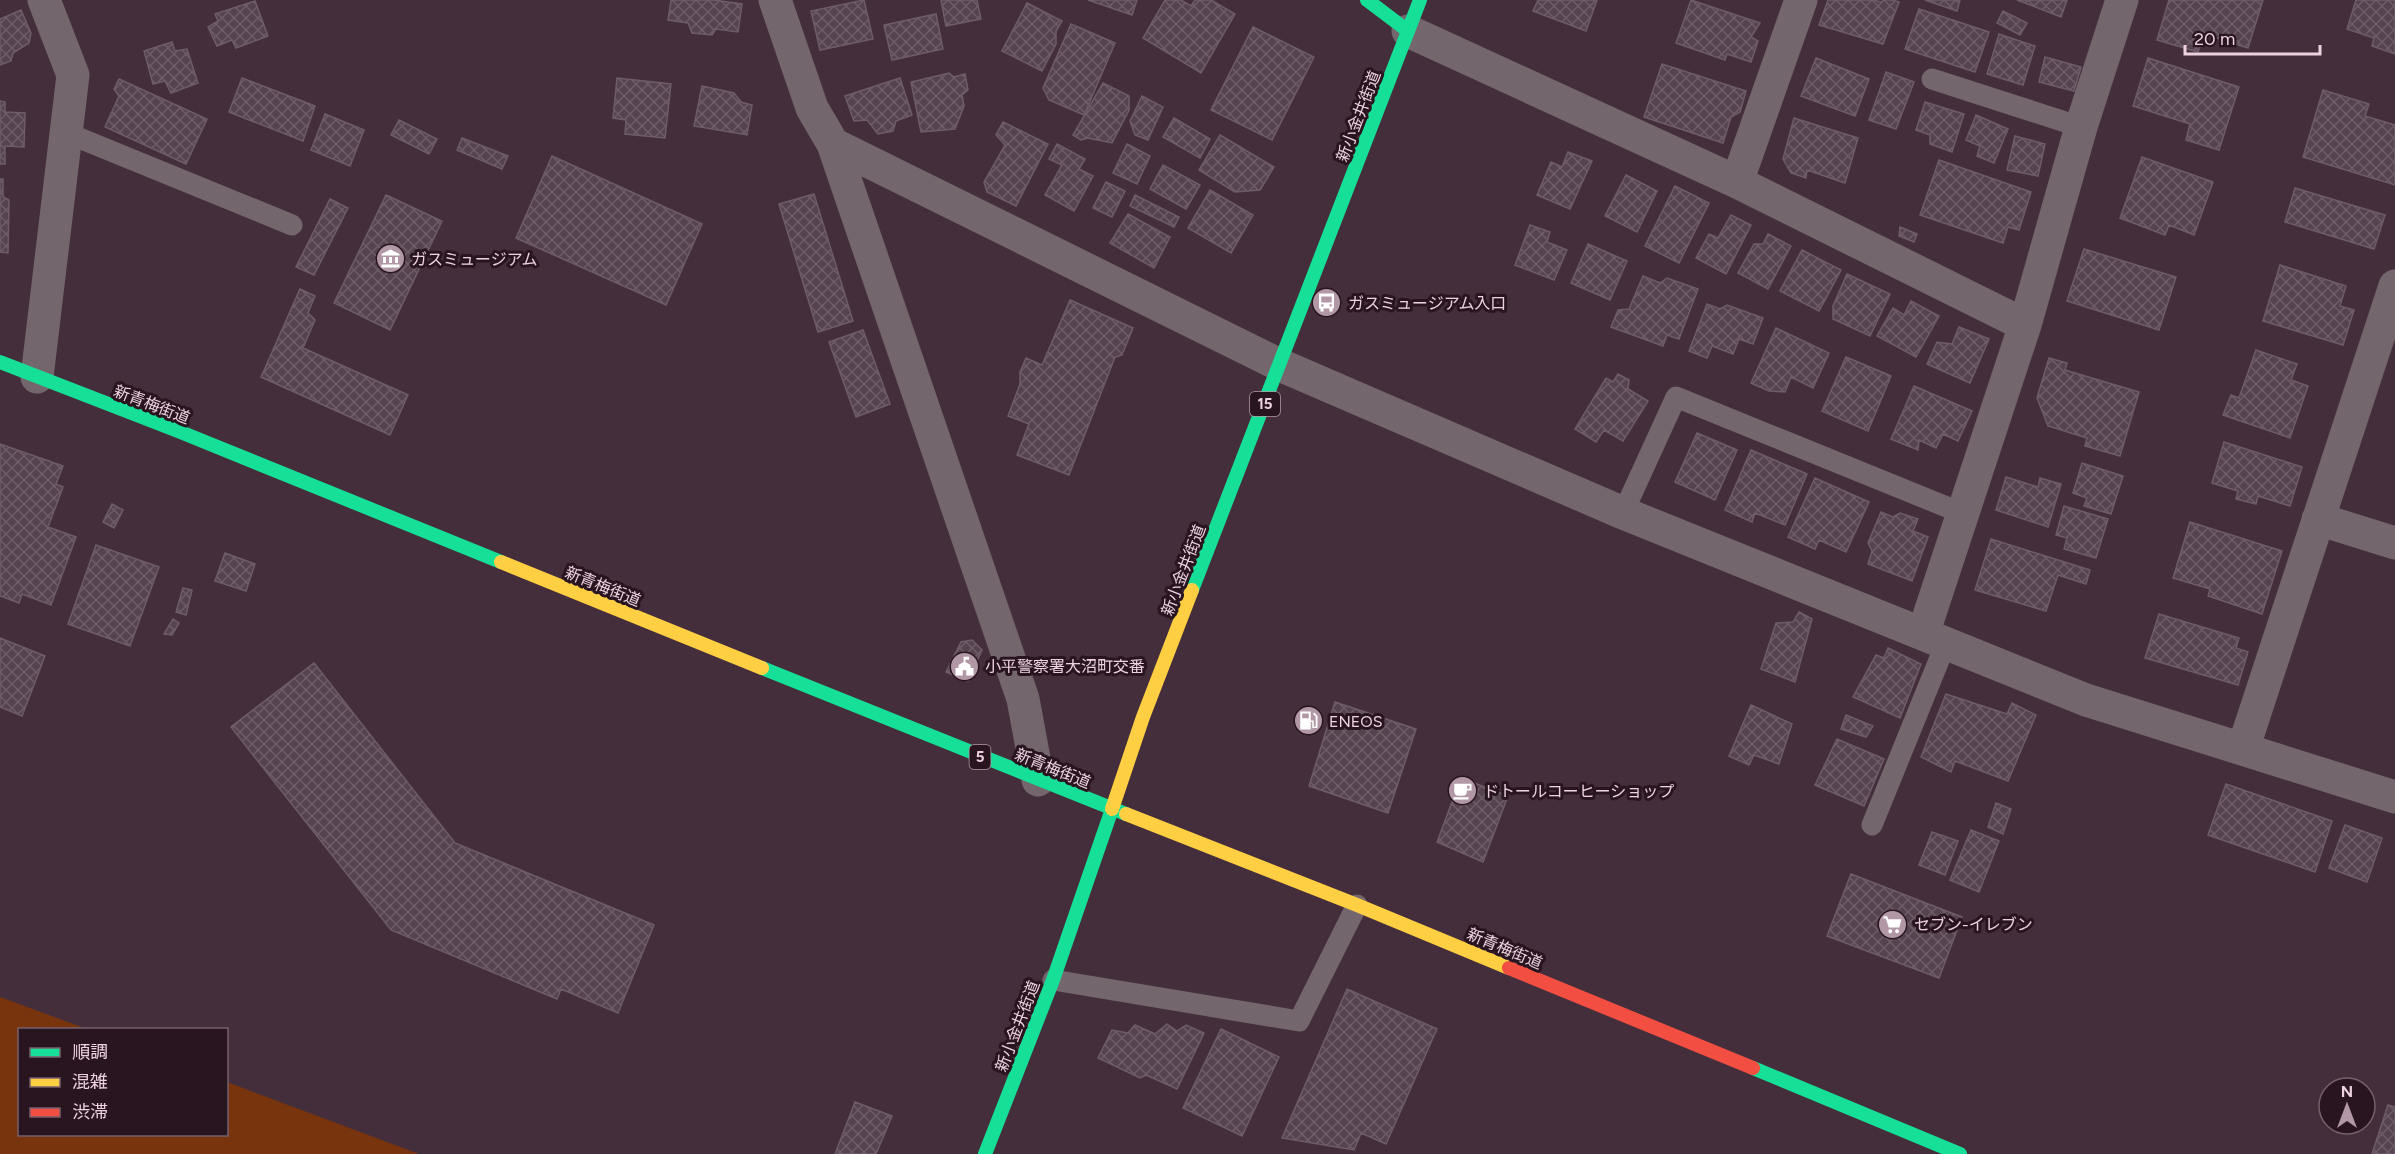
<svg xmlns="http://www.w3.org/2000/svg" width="2395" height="1154" viewBox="0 0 2395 1154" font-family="Figtree,'Noto Sans JP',sans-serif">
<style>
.garden{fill:#78350d}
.building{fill:url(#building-cross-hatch);stroke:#6e5c6a;stroke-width:1.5}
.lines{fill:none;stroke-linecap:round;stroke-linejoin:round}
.lane{stroke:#73666d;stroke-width:21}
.street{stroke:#73666d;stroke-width:33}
.fast{stroke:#16e098;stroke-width:14}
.slow{stroke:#ffcf43;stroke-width:14}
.jam{stroke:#f24e42;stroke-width:14}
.labels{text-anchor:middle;stroke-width:6;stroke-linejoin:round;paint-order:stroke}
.shield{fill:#28151f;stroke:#b299a5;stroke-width:1.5}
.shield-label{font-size:15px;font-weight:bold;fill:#edd1df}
.street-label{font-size:16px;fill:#edd1df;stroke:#28151f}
.poi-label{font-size:16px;fill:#edd1df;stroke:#28151f;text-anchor:start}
</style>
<defs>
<pattern id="building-cross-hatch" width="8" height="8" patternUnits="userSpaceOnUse" patternTransform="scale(1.5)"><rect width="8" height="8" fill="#554350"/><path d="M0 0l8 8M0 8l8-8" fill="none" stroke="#6e5d69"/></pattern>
</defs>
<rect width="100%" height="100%" fill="#442e3b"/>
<path class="garden" d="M0,997L87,1029L20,1030V1134H226L227,1082L419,1154H0Z"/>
<path class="building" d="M671,0H714L742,4L738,32L716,29L712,35L692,33L688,23L668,20Z
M864,0L873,39L820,50L811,11Z
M941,0H977L981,19L946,26Z
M1088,0H1137L1132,15Z
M1165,0H1181L1191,6L1195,0H1211L1235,14L1201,73L1143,38Z
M1538,0H1597L1586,31L1533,11Z
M1691,0L1760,23L1751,37L1758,41L1751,62L1727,54L1725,60L1676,43Z
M1828,0H1873L1881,2L1884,0H1892L1899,2L1883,44L1819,25Z
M1925,0H1960L1957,11Z
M2017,0H2067L2061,17Z
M2169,0H2263L2248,48L2204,34L2198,52L2157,40Z
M2356,0H2395V54L2372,46L2374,38L2347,29Z
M255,1L268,36L236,48L232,40L217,46L208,27L218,21L215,14Z
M1027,3L1062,21L1056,31V44L1042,71L1002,51Z
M1919,9L1989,32L1975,72L1905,49Z
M21,10L31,33L29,43L13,53L11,61L0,65V19Z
M2003,11L2027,23L2020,35L1997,23Z
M936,14L943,49L892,60L884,25Z
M1071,24L1115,43L1084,115L1049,100L1043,88Z
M1253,27L1314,57L1272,140L1211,110Z
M1999,34L2035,46L2023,85L1987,74Z
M172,42L175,51L187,49L198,83L171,93L165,81L153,84L144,51Z
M2045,57L2081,67L2074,91L2039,82Z
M1816,58L1869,79L1855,116L1801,96Z
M2148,58L2239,87L2219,150L2186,140L2190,124L2133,106Z
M1662,64L1746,91L1740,112L1731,117L1723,143L1644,117Z
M1886,72L1914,82L1896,129L1869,120Z
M949,73L954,77L965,74L968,90L962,95L964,106L955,129L921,132L911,82Z
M242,78L315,106L303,141L229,112Z
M617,78L671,84L665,138L625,134L626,120L613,118Z
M900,78L912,115L896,121L893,131L878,134L867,120L854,121L845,96Z
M119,79L207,119L186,164L105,127L119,96L114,89Z
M1103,83L1129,96V110L1112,143L1088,138L1081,140L1073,135Z
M702,86L734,93L741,102L752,105L747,135L694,126Z
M2323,90L2369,104L2365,116L2395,125V185L2303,157Z
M1142,96L1163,107L1148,140L1135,135L1130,121Z
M0,101L5,102V112L25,113L24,147L5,146V164H0Z
M1925,102L1964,114L1952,152L1930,144V135L1916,130Z
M325,114L364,130L350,166L311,150Z
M1976,115L2008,129L1994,163L1977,156L1980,146L1966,140Z
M1174,118L1210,139L1200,158L1163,137Z
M1794,118L1858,138L1845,183L1807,170L1806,178L1791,173L1783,159Z
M399,120L437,139L429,154L391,135Z
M1003,122L1048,144L1016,206L987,192L984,182L1005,145L996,135Z
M1220,135L1274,167L1260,190L1235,192L1199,170Z
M2015,136L2045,144L2038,176L2007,170Z
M462,138L508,156L502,169L457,150Z
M1057,144L1085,159L1079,169L1093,176L1074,211L1045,195L1062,165L1049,159Z
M1127,144L1150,156L1137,184L1113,173Z
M1568,152L1592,161L1570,209L1537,195L1551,162L1562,167Z
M552,156L702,224L666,305L516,238Z
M2142,157L2213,182L2194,235L2169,225L2165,235L2120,218Z
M1939,160L2031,192L2019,230L2008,227L2003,243L1920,215Z
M1163,165L1200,185L1186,209L1150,189Z
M1626,175L1657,191L1637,232L1605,216Z
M0,179H3V197L9,200L8,253L0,252Z
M1106,182L1125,191L1112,217L1093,208Z
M1675,186L1709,203L1679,263L1645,246Z
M2295,188L2385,215L2374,249L2285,222Z
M1210,190L1253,215L1231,253L1188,228Z
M814,194L853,321L818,332L779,204Z
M386,195L442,221L390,330L334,303Z
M1135,195L1179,217L1174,227L1130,206Z
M330,199L348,208L314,275L296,267Z
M1128,214L1170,237L1154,268L1110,243Z
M1731,215L1751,225L1726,274L1696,258L1709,234L1718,238Z
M1530,225L1550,232L1547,242L1567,250L1554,280L1515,265Z
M1900,227L1917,234L1914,242L1899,236Z
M1768,234L1791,246L1768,289L1738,273L1754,244H1763Z
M1588,244L1627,261L1610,300L1571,283Z
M2084,249L2176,277L2159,330L2067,301Z
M1802,250L1841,270L1819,311L1780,291Z
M2280,265L2346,286L2340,306L2354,310L2343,345L2263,321Z
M1847,274L1890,294L1870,336L1833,319V306Z
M1643,276L1660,283L1667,278L1698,289L1679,339L1667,335L1663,346L1611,327L1618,310L1629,309Z
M300,289L315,296L308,313L315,320L303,348L408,395L390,435L261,377Z
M1070,300L1133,328L1122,355L1115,357L1069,475L1017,455L1029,424L1008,416L1020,384V372L1026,358L1042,365Z
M1911,301L1939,316L1916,357L1877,336L1893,308L1904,315Z
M1707,304L1720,309L1727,305L1763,318L1753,344L1739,339L1733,354L1712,346L1707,358L1689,351Z
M1959,327L1989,339L1970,383L1927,364L1937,342L1952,344Z
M1776,328L1829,353L1813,388L1791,377L1785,392L1769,391L1751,383Z
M863,330L890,404L856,417L829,342Z
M2256,350L2297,364L2291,380L2308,386L2290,438L2223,415L2231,395L2239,398Z
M1846,357L1891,376L1868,431L1822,411Z
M2049,358L2067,363L2065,370L2139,392L2120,456L2085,446L2087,438L2048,426L2037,398Z
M1618,374L1629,380L1628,389L1648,401L1623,441L1604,430L1596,442L1575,429L1606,378L1613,382Z
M1914,386L1972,411L1958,441L1943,434L1936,448L1919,440L1918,450L1891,439Z
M1697,433L1737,450L1715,500L1675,482Z
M2224,442L2302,467L2290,506L2258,496L2256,504L2236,499L2238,491L2212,483Z
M0,444L63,466L56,484L63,487L48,527L76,537L51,605L22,594L19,603L0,596Z
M1751,450L1807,474L1785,525L1755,513L1752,522L1725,510Z
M2082,463L2123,476L2111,514L2084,506L2087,498L2073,493Z
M2006,477L2038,487L2040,478L2061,484L2048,527L1996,510Z
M1815,478L1869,502L1846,552L1819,540L1815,549L1788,537Z
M112,504L123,510L114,528L103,522Z
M2064,506L2108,519L2096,558L2064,549L2067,538L2056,535Z
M1881,512L1893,517L1900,513L1918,519L1913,531L1928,537L1912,581L1868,564L1872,551L1868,543Z
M2190,522L2282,551L2262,614L2208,596L2210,589L2173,578Z
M1991,539L2090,570L2086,584L2058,575L2046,611L1975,590Z
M96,545L159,567L130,646L68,624Z
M225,553L255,564L246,591L215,581Z
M183,588L192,590L186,615L176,612Z
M1799,612L1812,619L1795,682L1761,669L1776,623L1793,622Z
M2159,614L2239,638L2236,648L2248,652L2238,685L2145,658Z
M173,619L179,623L172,635L164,634Z
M0,638L45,656L22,716L0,707Z
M972,640L982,650L968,681L946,672L961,642Z
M1888,648L1921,664L1900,718L1853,697L1876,655L1884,658Z
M314,663L455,843L654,925L618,1013L561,989L557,999L391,930L231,727Z
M1946,694L2007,714L2012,703L2036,715L2008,781L1955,761L1951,772L1921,757Z
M1335,702L1416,729L1388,813L1309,786Z
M1751,705L1792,724L1779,764L1754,755L1749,765L1729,756Z
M1846,715L1873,726L1866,737L1841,729Z
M1837,739L1884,759L1864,806L1815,785Z
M1461,778L1508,796L1483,862L1437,842Z
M2226,784L2332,821L2315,872L2208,835Z
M1996,803L2011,809L2003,834L1988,827Z
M2345,825L2382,838L2367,882L2329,868Z
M1971,830L1999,841L1979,892L1950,880Z
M1932,832L1958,841L1945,875L1919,865Z
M1851,874L1962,917L1939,978L1827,936Z
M1347,989L1437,1029L1386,1144L1361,1133L1354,1150L1282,1138Z
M1167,1024L1177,1031L1186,1025L1204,1033L1177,1089L1146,1075L1140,1078L1098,1058L1112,1030L1128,1033L1135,1025L1155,1034Z
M1221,1029L1279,1057L1242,1136L1183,1108Z
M855,1102L892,1116L876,1154H835Z
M2388,1105L2395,1107V1154H2372Z"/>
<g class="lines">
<path class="lane" d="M1932,79L2081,127
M67,133L292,225
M1623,513L1676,397L1964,514
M1872,825L1946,643
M1053,980L1299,1021L1357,905"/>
<path class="street" d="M775,0L812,108L833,144L1023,699L1038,780
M1408,31L1737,182L2025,325
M833,144L1280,365L1623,513L2086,700L2395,797
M1737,182L1801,0
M37,377L73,75L44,0
M2318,519L2395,543
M1923,634L2025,325L2081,127L2122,0
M2243,749L2395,286"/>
<path class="fast" d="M1367,0L1408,31
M0,362L178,431L501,562
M1192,590L1420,0
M762,668L1126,814
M1753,1068L1960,1154
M985,1154L1053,980L1112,809"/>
<path class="slow" d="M501,562L762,668
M1112,809L1143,717L1192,590
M1126,814L1357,905L1509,968"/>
<path class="jam" d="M1509,968L1753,1068"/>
</g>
<defs>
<symbol id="museum-disc" viewBox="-11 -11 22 22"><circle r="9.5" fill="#b298a6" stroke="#28151f"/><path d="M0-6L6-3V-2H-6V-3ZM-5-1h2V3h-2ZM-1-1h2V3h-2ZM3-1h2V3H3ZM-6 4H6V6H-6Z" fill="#fff"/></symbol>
<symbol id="bus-disc" viewBox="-11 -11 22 22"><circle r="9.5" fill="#b298a6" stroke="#28151f"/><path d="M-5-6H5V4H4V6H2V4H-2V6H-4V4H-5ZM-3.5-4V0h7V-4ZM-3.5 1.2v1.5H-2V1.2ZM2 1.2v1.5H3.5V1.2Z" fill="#fff"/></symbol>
<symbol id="civic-disc" viewBox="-11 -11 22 22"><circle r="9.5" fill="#b298a6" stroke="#28151f"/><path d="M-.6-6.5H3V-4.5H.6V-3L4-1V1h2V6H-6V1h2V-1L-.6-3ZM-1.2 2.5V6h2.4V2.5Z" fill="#fff"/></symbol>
<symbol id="fuel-disc" viewBox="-11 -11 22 22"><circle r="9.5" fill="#b298a6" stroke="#28151f"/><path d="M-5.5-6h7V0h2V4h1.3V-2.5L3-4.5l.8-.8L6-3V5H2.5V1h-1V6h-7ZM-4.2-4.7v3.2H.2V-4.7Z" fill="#fff"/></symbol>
<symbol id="cafe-disc" viewBox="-11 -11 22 22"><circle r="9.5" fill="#b298a6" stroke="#28151f"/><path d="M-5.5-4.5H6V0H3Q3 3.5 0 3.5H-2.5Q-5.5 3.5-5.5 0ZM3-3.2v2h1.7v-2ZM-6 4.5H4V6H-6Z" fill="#fff"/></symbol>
<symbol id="supermarket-disc" viewBox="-11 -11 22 22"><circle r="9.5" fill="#b298a6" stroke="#28151f"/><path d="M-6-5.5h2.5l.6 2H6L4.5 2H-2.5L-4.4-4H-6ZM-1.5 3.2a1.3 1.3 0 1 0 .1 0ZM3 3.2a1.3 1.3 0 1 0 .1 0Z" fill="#fff"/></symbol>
</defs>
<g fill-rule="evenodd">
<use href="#museum-disc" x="374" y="242" width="33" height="33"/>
<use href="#bus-disc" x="1310" y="286" width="33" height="33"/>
<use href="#civic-disc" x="948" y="650" width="33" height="33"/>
<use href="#fuel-disc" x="1292" y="704" width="33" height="33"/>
<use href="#cafe-disc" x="1446" y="774" width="33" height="33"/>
<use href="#supermarket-disc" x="1876" y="908" width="33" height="33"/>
</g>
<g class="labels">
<g class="shield">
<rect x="1250" y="392" width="30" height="24" rx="4.5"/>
<rect x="969.5" y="745" width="21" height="24" rx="4.5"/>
</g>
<g class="shield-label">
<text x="1265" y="409">15</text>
<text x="980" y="762">5</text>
</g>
<g class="street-label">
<text transform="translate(1358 116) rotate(-69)" y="6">新小金井街道</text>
<text transform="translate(152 404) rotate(21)" y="6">新青梅街道</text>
<text transform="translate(1183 570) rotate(-69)" y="6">新小金井街道</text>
<text transform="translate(603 586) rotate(22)" y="6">新青梅街道</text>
<text transform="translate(1053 768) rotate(22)" y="6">新青梅街道</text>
<text transform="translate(1505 948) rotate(23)" y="6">新青梅街道</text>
<text transform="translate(1017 1026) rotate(-69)" y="6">新小金井街道</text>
</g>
<g class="poi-label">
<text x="411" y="265">ガスミュージアム</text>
<text x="1348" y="309">ガスミュージアム入口</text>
<text x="985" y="672">小平警察署大沼町交番</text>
<text x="1329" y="727">ENEOS</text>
<text x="1483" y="797">ドトールコーヒーショップ</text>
<text x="1914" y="930">セブン-イレブン</text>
</g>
</g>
<rect x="18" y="1028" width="210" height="108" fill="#28151f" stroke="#77606c" stroke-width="1.5"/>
<rect x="30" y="1048" width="30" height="9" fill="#16e098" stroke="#77606c" stroke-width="1.5"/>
<text x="72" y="1058" font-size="18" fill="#edd1df">順調</text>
<rect x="30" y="1078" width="30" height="9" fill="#ffcf43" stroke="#77606c" stroke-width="1.5"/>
<text x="72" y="1088" font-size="18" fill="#edd1df">混雑</text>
<rect x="30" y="1108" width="30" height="9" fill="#f24e42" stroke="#77606c" stroke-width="1.5"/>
<text x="72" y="1118" font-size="18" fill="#edd1df">渋滞</text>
<g transform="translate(2347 1106)"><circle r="28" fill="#28151f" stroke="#77606c" stroke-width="1.5"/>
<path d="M0-4.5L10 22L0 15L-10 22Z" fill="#b298a6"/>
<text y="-9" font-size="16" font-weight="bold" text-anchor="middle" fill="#edd1df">N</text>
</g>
<path d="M2185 45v9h135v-9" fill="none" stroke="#edd1df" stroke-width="3"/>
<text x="2194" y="45" font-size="18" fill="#edd1df" stroke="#28151f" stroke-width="4.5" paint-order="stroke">20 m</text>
</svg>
